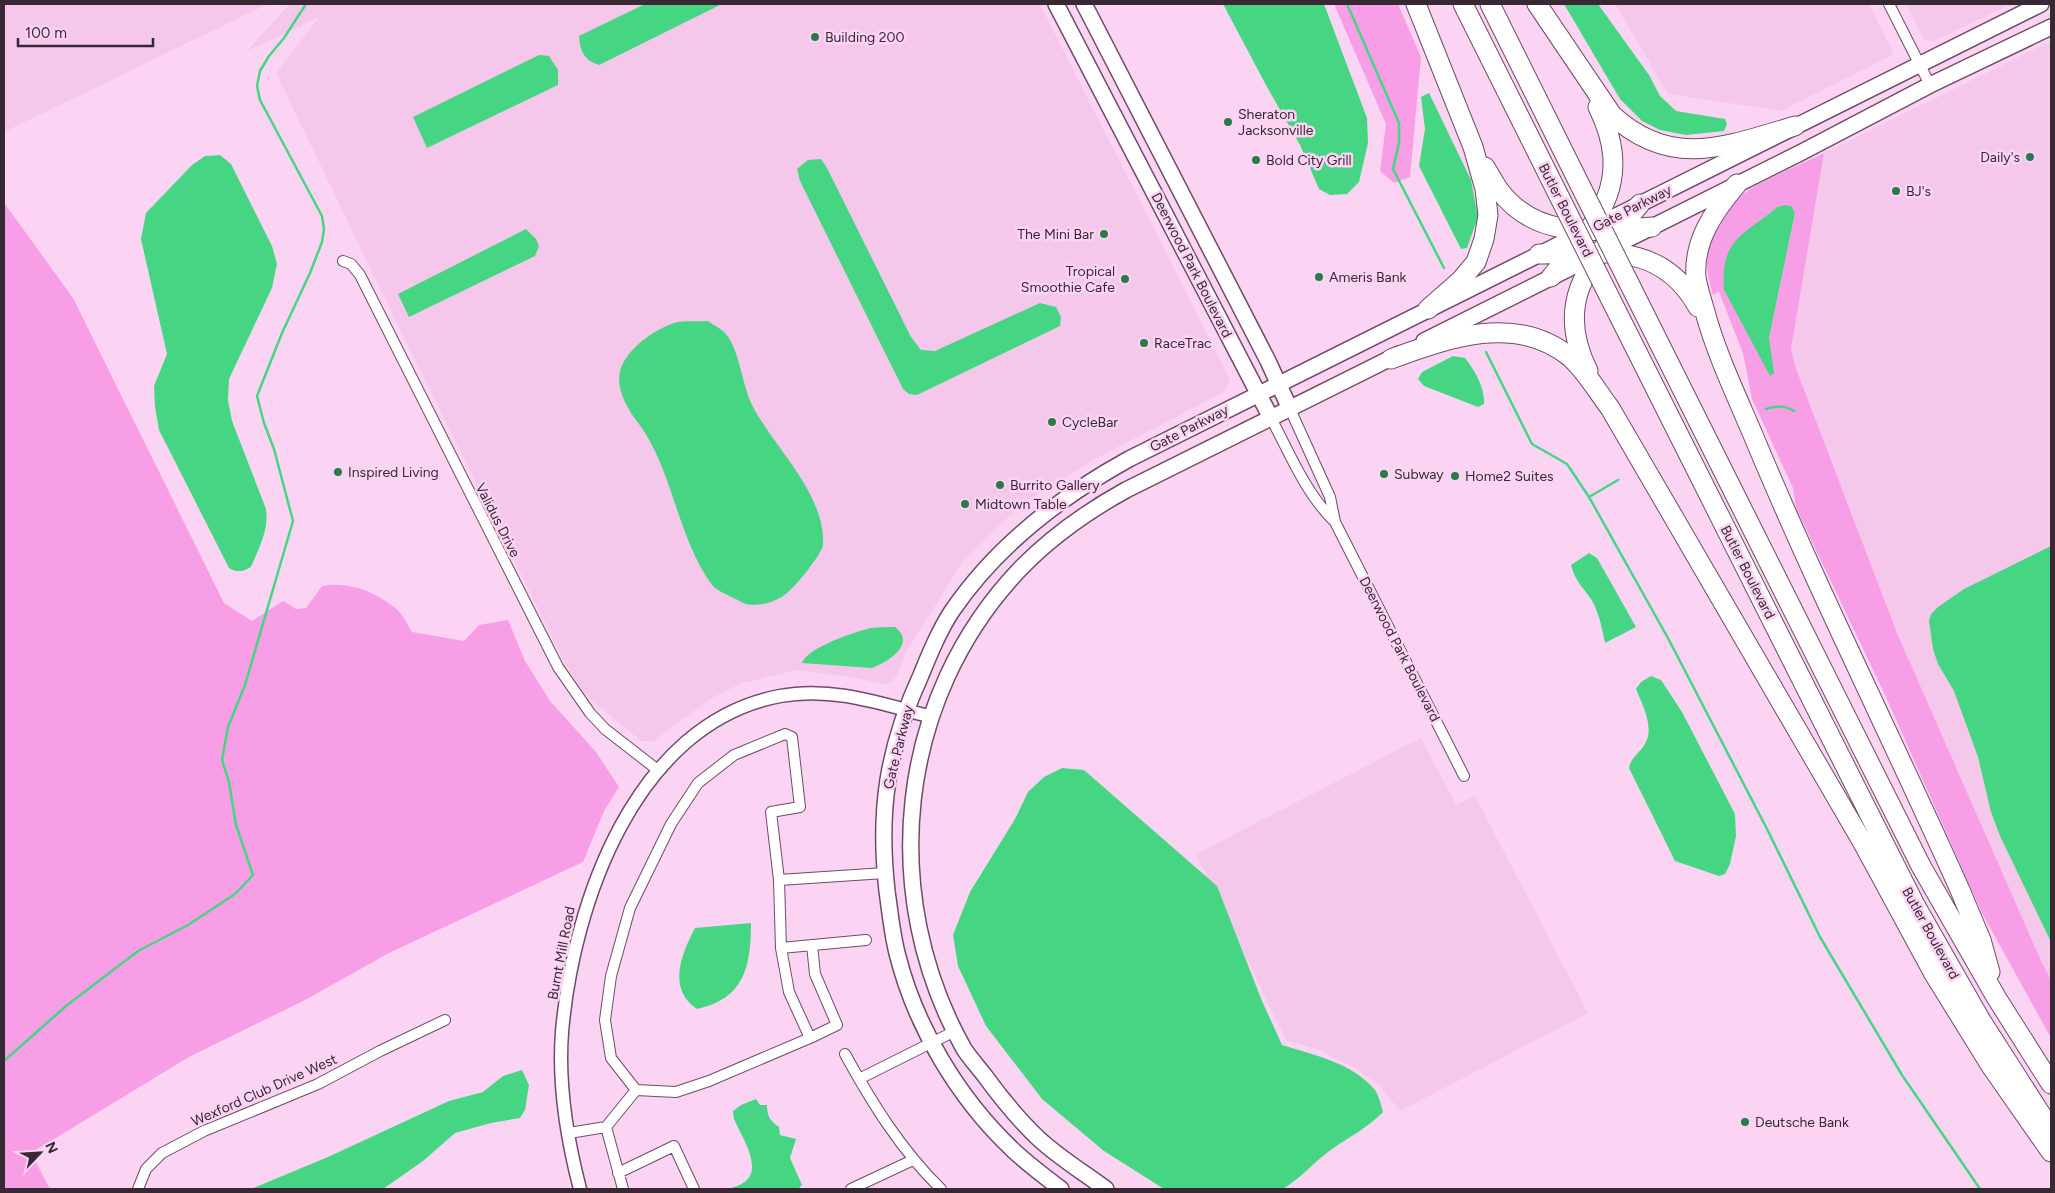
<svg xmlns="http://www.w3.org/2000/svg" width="2055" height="1193" viewBox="0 0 2055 1193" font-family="Figtree,sans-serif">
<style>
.built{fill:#f5c7eb}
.green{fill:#f89ee7;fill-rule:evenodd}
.water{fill:#46d683}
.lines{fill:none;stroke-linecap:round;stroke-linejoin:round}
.stream{stroke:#46d683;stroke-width:2.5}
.minor-casing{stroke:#6e4c68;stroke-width:12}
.tertiary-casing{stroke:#6e4c68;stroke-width:15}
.secondary-casing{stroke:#6e4c68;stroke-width:18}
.motorway-casing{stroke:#6e4c68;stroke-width:21}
.minor{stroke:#fff;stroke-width:10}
.tertiary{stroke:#fff;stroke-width:12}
.secondary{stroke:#fff;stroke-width:15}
.motorway{stroke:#fff;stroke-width:19}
.motorway-bridge-casing{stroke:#6e4c68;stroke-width:21;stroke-linecap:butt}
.motorway-bridge{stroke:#fff;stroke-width:19}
.poi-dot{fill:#297949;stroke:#fcd4f3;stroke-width:2}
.labels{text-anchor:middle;stroke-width:5;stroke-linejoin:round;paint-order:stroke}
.poi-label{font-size:14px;fill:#372834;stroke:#fcd4f3;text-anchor:start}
.street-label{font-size:14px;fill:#372834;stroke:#fcd4f3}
</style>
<rect width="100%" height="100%" fill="#fcd4f3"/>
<path class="built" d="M4,4H268L4,132Z
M290,4H1040L1229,377V384L1224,392L1095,459L1023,503L963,561L907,651L897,675L892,682L883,684L856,678L798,670L742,683L712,698L653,741H641L584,694L565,663L391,311L276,73L319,17L247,51Z
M1615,4H1869L1894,54L1781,111L1668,94Z
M1906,4H2011L1932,42L1923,38Z
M2051,41V980L2042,963L1897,633L1795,366L1791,349L1824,153Z
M1421,738L1456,805L1475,796L1588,1013L1400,1111L1379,1085L1355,1068L1319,1050L1286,1040L1196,854Z"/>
<path class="green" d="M1334,4H1398L1421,57L1410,177L1394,183L1380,171L1386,124Z
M1824,153L1791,349L1795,366L1897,633L2042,963L2051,980V1038L1982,913L1886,697L1796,508L1793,488L1752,399L1743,353L1719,292L1713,295C1705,267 1703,250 1719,225C1723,218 1727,208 1733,202C1749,185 1801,165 1824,153ZM1777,207L1795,213L1769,338L1770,375L1724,290L1767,215Z
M5,204L73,298L224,603L252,621L283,601L296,609L306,608L322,586C348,581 374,591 394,607C402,612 407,624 412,632L464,641L479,625L508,620L525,661L550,701L596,752L619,787L604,811L583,862L389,953L305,1000L189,1057L31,1153L50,1189H4Z"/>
<path class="water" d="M645,4H722L599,65C584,60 580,51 579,36Z
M1223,4H1324L1367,118L1368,143L1359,182L1347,194L1330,195L1319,189L1300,145L1267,87Z
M1564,4H1598L1649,75L1660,96L1676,111L1725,119L1727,124L1724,131L1686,135L1660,130L1642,121L1620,99Z
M539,55L549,56L558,70V85L427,148L413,117Z
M1429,93L1471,180L1478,217L1467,248L1461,249L1419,166L1425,129L1421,97Z
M220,155L231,164L272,246L277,264L272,288L229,379L228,400L232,421L266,509C269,530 259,548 251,567C242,572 237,573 229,568L159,430L155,407L154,386L167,354L141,239L146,213L192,165L205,156Z
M821,159L827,168L911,337L921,350L935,351L1040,303L1056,307L1061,317L1060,326L917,395L909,394L903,389L800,181L797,169L808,160Z
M1785,205L1791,206L1795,213L1769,338L1774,373L1770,376L1724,290C1720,239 1743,236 1777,207Z
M526,229L536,239L539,246L535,256L409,317L398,294Z
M708,321C713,325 720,328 724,332C739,346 742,385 752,405C774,448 826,494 823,545C822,554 795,587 787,593C777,602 754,609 741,602C733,597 718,592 712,585C677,537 673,470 639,424C628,410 614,387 621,368C629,347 654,330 674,323C684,320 698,322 708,321Z
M1453,356L1465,358C1475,371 1485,387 1484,404L1478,407L1424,386L1418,379L1422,372Z
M2051,546V942L2000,836L1991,812L1978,757L1954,691L1938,664L1933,649L1929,621L1931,614L1938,607L1964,589Z
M1589,553L1597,558L1636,627L1605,643C1602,628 1599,612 1591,599C1582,586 1575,581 1571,565Z
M895,627C917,644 888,662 872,668L802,663C808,647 855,632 871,628C879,627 887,627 895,627Z
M1651,676L1661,680L1682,712L1735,814L1736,836L1730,864L1725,874L1719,876L1675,861L1629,768C1631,756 1641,753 1646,742C1654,726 1642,704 1636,689L1641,682Z
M1062,768L1084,770L1217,886L1262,1001L1282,1045C1314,1055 1353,1063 1375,1090C1379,1096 1381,1105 1383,1112C1367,1128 1351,1136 1332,1149C1315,1161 1301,1178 1283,1189H1164L1104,1151L1042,1099L986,1026L958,966L953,935L970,892L1015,819L1028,792L1044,777Z
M751,923C751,967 744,999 697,1009C667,989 681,955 695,928Z
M522,1070L529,1085L525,1110L520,1118L491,1123L455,1133L423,1161L383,1189H251L328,1157L449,1101L483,1092L503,1076Z
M756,1099L760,1105H767C767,1116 770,1121 779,1127L780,1135L796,1139L790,1158L802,1185L798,1189H728C733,1187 739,1186 743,1183C765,1170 741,1136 734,1119L733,1111L741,1105Z"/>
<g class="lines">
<path class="stream" d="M1347,4L1399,123V143L1393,169L1444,268
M1486,352L1532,444L1567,464L1589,497L1669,640L1767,829L1820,937L1902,1075L1980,1189
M1766,409C1777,406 1785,405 1794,411
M1589,497L1618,480
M4,1061L66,1006L138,951L188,925L235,894L253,875L236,825L229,782L222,760L228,727L245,685L293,521L274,449L264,423L257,396L282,333L310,273L322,242L324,229L322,216L260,100L257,86L260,71L269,56L284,38L306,4"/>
<defs>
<path id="minor" d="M1889,4L1930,85
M343,261L351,264L360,275L558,667L590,713L605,729L659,771
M1290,409L1330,497L1335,522
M1271,418C1290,454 1306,494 1335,522L1464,776
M781,948L866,940
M810,1038L837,1025L815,974L812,945
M845,1054C872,1103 901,1150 941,1189
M859,1079L955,1031
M636,1090L676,1092L709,1081L810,1038L789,992L781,948L779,880
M606,1127L636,1090L611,1058L605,1020L611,976L630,908L671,824L698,783L734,755L785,734L792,737L800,807L771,812L779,880L885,873
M606,1127L623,1189
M569,1133L606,1127
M618,1173L674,1146L694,1189
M138,1189L146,1169L162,1153L204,1131L318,1084L380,1051L445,1020
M851,1189L913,1160"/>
<path id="tertiary" d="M580,1189C567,1139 558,1083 562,1032C573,904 635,723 780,696C832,686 882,704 932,717"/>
<path id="secondary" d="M1056,4L1271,418
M1084,4L1268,361L1290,409
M1424,341L1802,152L1930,85L2051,27
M1061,1189C1045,1177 1028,1164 1013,1150C958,1098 915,1026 897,953C892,933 890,912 887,891C878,811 887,749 921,675C930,653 939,631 952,611C997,545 1060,497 1129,459L2041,4
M1106,1189C1083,1172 1058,1157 1038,1138C1018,1119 1001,1098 985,1076C978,1067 970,1058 964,1049C877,894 897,698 1020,569C1051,537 1088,511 1126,490L1399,354"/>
<path id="motorway" d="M1416,4L1473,147L1485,189L1488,215L1484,239L1476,262L1460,281L1428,309
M1463,4L1560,198
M1490,4L1581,187
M1537,4L1612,115C1672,170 1727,146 1795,126
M1485,167C1490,175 1494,183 1499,190C1537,241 1597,231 1652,227
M1737,184C1714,211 1693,241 1696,278C1698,289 1702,301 1705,312C1717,356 1738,399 1756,442C1819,593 1893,740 1960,890L1981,940L1990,972
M1539,254C1604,253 1661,241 1698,307
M1551,277C1598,221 1635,182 1598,107
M1629,283L1921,866L1996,997L2051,1084
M1608,294L1915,905L1980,1019L2051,1130
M1391,359C1448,338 1516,313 1570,357C1586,371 1597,391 1610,408L1863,843L1934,974L1991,1066L2051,1152
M1588,371C1551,296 1595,258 1640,204"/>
</defs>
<use href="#minor" class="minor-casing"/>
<use href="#tertiary" class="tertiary-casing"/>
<use href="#secondary" class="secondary-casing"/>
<use href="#motorway" class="motorway-casing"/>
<use href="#minor" class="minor"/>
<use href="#tertiary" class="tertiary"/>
<use href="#secondary" class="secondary"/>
<use href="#motorway" class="motorway"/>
<defs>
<path id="motorway-bridge" d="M1581,187L1629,283
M1560,198L1608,294"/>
</defs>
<use href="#motorway-bridge" class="motorway-bridge-casing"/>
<use href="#motorway-bridge" class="motorway-bridge"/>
</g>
<g class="poi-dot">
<circle cx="815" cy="37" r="5"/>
<circle cx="1228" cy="122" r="5"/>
<circle cx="2030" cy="157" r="5"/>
<circle cx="1256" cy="160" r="5"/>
<circle cx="1896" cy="191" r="5"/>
<circle cx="1104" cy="234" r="5"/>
<circle cx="1319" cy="277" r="5"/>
<circle cx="1125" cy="279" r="5"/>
<circle cx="1144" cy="343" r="5"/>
<circle cx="1052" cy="422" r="5"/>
<circle cx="338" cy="472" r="5"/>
<circle cx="1384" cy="474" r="5"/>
<circle cx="1455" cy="476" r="5"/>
<circle cx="1000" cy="485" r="5"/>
<circle cx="965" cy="504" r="5"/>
<circle cx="1745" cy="1122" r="5"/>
</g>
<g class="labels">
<g class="poi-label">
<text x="825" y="42">Building 200</text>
<text x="1238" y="119">Sheraton<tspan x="1238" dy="16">Jacksonville</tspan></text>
<text x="2020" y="162" text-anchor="end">Daily's</text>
<text x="1266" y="165">Bold City Grill</text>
<text x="1906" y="196">BJ's</text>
<text x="1094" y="239" text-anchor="end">The Mini Bar</text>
<text x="1115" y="276" text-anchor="end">Tropical<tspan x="1115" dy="16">Smoothie Cafe</tspan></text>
<text x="1329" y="282">Ameris Bank</text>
<text x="1154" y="348">RaceTrac</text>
<text x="1062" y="427">CycleBar</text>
<text x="348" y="477">Inspired Living</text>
<text x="1394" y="479">Subway</text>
<text x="1465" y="481">Home2 Suites</text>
<text x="1010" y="490">Burrito Gallery</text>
<text x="975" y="509">Midtown Table</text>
<text x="1755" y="1127">Deutsche Bank</text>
</g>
<g class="street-label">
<text transform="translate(1632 208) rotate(-27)" y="5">Gate Parkway</text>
<text transform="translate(1566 210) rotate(63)" y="5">Butler Boulevard</text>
<text transform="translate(1192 265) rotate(63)" y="5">Deerwood Park Boulevard</text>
<text transform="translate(1189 428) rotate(-27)" y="5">Gate Parkway</text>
<text transform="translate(498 520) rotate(63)" y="5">Validus Drive</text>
<text transform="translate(1748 572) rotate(63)" y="5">Butler Boulevard</text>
<text transform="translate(1400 649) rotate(63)" y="5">Deerwood Park Boulevard</text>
<text transform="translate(898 747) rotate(-76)" y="5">Gate Parkway</text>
<text transform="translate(1931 933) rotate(61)" y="5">Butler Boulevard</text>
<text transform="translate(561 953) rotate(-79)" y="5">Burnt Mill Road</text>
<text transform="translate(264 1090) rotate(-24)" y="5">Wexford Club Drive West</text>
</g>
</g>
<rect width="2055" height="1193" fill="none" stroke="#372834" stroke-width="10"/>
<g transform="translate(40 1153) rotate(65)" stroke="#fcd4f3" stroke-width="4" paint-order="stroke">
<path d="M0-4L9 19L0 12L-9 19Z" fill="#372834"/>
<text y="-8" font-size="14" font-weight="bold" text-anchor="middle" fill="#372834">N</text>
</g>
<path d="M18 38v8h135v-8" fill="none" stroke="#372834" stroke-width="2.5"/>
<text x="25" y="38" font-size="15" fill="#372834" stroke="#fcd4f3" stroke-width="4" paint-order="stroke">100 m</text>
</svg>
